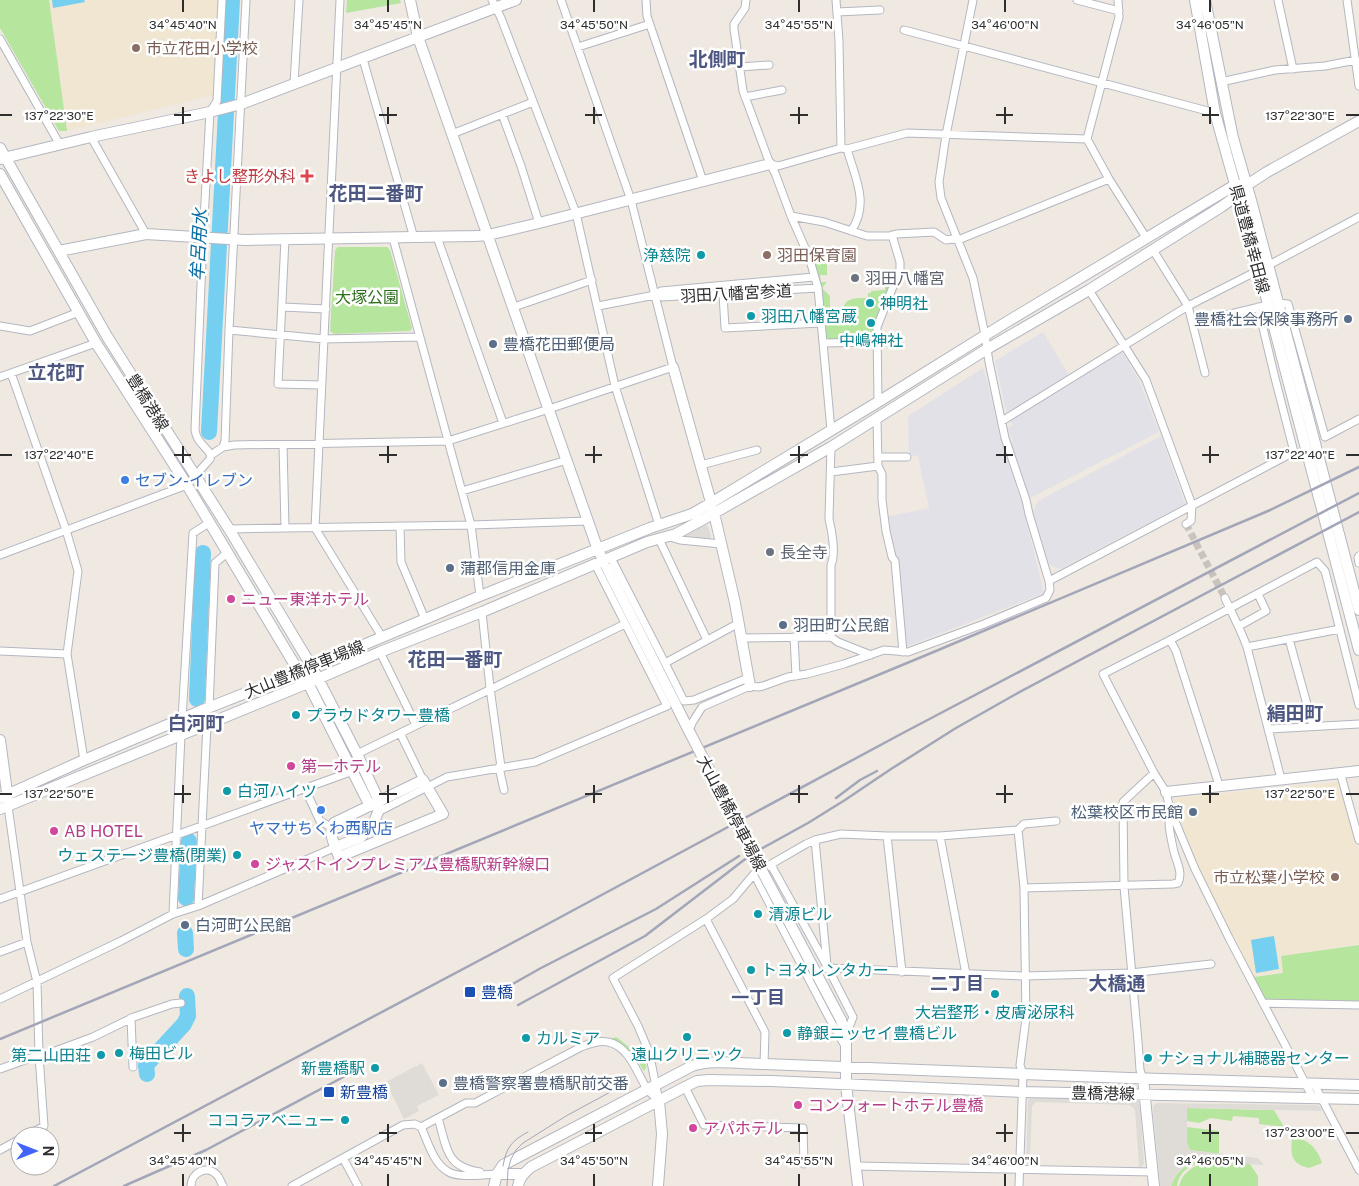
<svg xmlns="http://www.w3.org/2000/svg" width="1359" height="1186" viewBox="0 0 1359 1186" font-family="'Public Sans','Noto Sans JP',sans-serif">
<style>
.industrial{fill:#e3e1e8}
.education{fill:#f0e6d1}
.green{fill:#b6e59e}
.plaza{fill:#dfdcd8}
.water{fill:#75cff0}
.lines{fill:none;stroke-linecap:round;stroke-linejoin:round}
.river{stroke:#75cff0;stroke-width:16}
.street-tunnel{stroke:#c8c4bd;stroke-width:7;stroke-dasharray:7 3.5;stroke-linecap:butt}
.street-casing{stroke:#b4b7c1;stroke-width:9}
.secondary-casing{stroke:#b4b7c1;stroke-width:12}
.street{stroke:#fff;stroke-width:7}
.secondary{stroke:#fff;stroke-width:10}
.tram{stroke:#a3a6b8;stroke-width:1}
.rail{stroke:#a3a6b8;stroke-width:2.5}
.secondary-bridge-casing{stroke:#b4b7c1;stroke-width:12;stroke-linecap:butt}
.secondary-bridge{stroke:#fff;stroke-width:10}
.ticks{fill:none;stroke:#2e2e2e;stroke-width:2}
.education-dot{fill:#8d6e63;stroke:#fff;stroke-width:2}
.health-dot{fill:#e0444e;stroke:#fff;stroke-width:2}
.culture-dot{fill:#0f9aa8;stroke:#fff;stroke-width:2}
.worship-dot{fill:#6b7280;stroke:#fff;stroke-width:2}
.service-dot{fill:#5c6f8a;stroke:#fff;stroke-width:2}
.shop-dot{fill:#3f7fe0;stroke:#fff;stroke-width:2}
.hotel-dot{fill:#d1479c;stroke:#fff;stroke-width:2}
.transit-dot{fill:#1a4fb4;stroke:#fff;stroke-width:2}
.labels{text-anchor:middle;stroke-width:5;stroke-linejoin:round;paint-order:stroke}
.education-label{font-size:16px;fill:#785e54;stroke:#fff;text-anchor:start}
.health-label{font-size:16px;fill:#be3a42;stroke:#fff;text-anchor:end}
.street-label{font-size:16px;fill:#2e2e2e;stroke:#fff}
.culture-label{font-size:16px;fill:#0d838f;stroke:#fff;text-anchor:start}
.worship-label{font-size:16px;fill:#5b616d;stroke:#fff;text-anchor:start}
.park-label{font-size:16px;fill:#2c6e1b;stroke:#fff}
.service-label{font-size:16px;fill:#4e5e75;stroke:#fff;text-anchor:start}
.shop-label{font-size:16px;fill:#366cbe;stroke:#fff;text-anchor:start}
.hotel-label{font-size:16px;fill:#b23c85;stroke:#fff;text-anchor:start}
.transit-label{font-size:16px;fill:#164399;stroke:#fff;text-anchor:start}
.water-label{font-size:18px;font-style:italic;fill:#0d6fa3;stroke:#fff}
.neighbourhood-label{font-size:18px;font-weight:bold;fill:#4d5680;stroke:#fff}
.quarter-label{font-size:19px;font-weight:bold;fill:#4d5680;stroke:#fff}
.ticks-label{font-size:12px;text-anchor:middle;fill:#2e2e2e;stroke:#fff;stroke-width:5;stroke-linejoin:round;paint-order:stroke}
</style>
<rect width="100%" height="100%" fill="#efe9e1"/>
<path class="industrial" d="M1043,332L1069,375L1008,412L1006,411L995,361Z
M1121,350L1140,382L1159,432L1030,498L1018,471L1010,444L1013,441L1007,428L1013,425L1009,419Z
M983,368L988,384L1001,440L1023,507L1044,593L903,648L892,553L885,517L929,508L918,456L909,455L908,416Z
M1161,436L1185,504L1060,569L1047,564L1032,514L1038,501Z"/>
<path class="education" d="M49,0H218L214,95L67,131Z
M1337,782L1341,784L1359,853V944L1280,956L1283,972L1254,976L1197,864L1172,804L1176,798Z"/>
<path class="green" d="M0,0H49L67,131H59L0,28Z
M347,0H400L401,3L346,13Z
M338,247H387L390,250L412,328L410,331L334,334L330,331L335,250Z
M812,257H827V275H820L821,282H827L822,288L830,296V319L842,318C842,298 851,298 868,298V293H871V291L885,290V269H897L874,337L872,340L829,341L826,337Z
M1359,945V1002L1265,1001L1254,977L1283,973L1281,956Z
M616,1037C622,1041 627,1045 632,1050C641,1057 646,1055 646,1068L644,1071C635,1057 627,1045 610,1039Z
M1186,1108L1274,1110L1284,1127L1259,1124V1118L1233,1116L1232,1121L1211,1118L1199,1123L1187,1121Z
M1187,1127L1219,1131V1154L1190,1150L1187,1144Z
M1292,1136C1307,1139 1318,1148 1322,1163L1309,1168C1289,1163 1291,1153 1292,1136Z
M1210,1159C1195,1166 1181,1165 1177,1186H1171C1177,1168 1192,1160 1210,1159Z
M1204,1163L1250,1164L1258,1176V1186H1179C1182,1173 1192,1167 1204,1163Z"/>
<path class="plaza" d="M705,525L708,526L711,536L710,539L683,536L682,535Z
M422,1063L439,1095L417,1106L419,1111L404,1119L386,1082Z
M1034,1097L1135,1099L1138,1101L1140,1106L1144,1163L1143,1166L1136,1168L1139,1165L1135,1110L1130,1105L1036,1102L1032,1106L1030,1162L1032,1165L1028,1164L1026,1162L1028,1100L1030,1098Z
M1156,1103L1317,1105L1320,1107L1322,1110L1321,1111L1187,1108V1144L1190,1150L1258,1158L1264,1165L1211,1163L1210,1159L1199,1160L1191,1163L1180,1170L1174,1178L1171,1186H1160L1153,1111V1106Z"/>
<path class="water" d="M52,0H84L85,2L53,8Z
M1274,936L1279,969L1256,973L1251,940Z"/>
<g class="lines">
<path class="river" d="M209,432L232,0
M197,699L203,553
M186,898L189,841
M185,933L186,949
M147,1074L146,1065L184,1024L188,1016L187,996"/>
<path class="street-tunnel" d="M1186,524L1225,598"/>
<defs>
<path id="street" d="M222,0L217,101L210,112L203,237L195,430C197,443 204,444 211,455L223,447L234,445L448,441L549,409L673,367L631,200L561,0
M340,0L315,528L382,637
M492,0L501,18L576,213L615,386L659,525
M646,0L647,16L703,181
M746,0L745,8L734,24V29L743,91L770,164L775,173L791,216L809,257L818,288L831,430
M836,0L839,41L841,148
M1077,0L1119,11
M1118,0L1119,17L1087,139L1109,179L1147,239
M1278,0L1293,69
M1347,0L1359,86
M837,12L880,10
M904,30L1215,113
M0,39L60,145
M578,47L650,24
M363,59L414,238
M739,67L769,65
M1221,82L1275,70L1325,66L1356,60
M294,83L299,0
M745,97L782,90
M502,114L521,166L539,223
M452,134L533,102
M91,137L146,234
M847,149C855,177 870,204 851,231
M770,164L778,166L841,148L847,149L907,133L1087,139
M791,216L824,222L867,236H889L896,234L934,232L946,240L952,239L958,240L1109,179
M437,237L503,423
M393,238L471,525L480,596
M285,239L278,384L321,385
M1153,250L1188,306L1205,373
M1269,265L1359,217
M1089,290L1146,380L1192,505L1191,521L1186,524
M723,294L725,328L821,323
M655,295L662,297L818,288
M1278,303L1288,304L1325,437L1359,419
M598,306L655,295L661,291L814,277
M282,307L326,309
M514,307L592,280
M1193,323L1268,305
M0,326L30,331L79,312
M229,330L324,339L419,337
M823,343L877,342
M11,373L66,530L78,571L67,654L84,760
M0,377L96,343
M878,402L877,327L900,269V262L892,235
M877,419L878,466L882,474V500L886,531L892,557L895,561L903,652
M1002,421L1188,306L1259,270
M283,445L285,528
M223,447L225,441L229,330L246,0
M878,457H907
M701,465L757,450
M831,472L878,466
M462,491L567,460
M400,526L401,562L425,619
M229,529L471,525L588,521
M670,537L680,540L721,544
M659,539L707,640
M0,555L187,485L210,459L211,455
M1359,556L1358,558L1359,563
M611,558L665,663L684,701L694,700L748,678
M1049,581L1294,452L1275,378L1258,307
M1225,598C1232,614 1241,630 1247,647L1281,779
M482,612L490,688L501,767
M1239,626L1266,611L1258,594
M794,637L796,676
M831,637V565C836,554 832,531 829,519L831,447
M742,638L831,637L838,642L871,655
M1289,639L1313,726
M1170,640L1176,651L1219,785
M1247,647L1340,629
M0,651L67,654
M380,652L416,725
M665,663L739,623
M209,708L215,563L227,553
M182,719L193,533L209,523
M1269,729L1359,724
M689,731L692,723L702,707L750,686L758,687L763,686L788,677L807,674L844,664L884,650L908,652L984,624L1046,598L1050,590L1049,581L1029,514L1026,500L1005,438L989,362L985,335L973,278L941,198L939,182L946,135L973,0
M400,733L423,780
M357,754L625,624
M499,767L504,790
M1340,772L1359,840
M305,789L320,821L331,827
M8,806L27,942L37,982L39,1055L44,1126L26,1136
M378,812L447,777L535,762L667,706L595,564
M1018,830L1024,824L1056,821
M887,836L902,972
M940,836L966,974
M815,840L827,965
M771,865L828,968L853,1017L846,1035
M754,874L827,1014L845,1046
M1024,888L1173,884L1178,883C1183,873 1177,863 1174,852C1171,838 1167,823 1170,809
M0,899L353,771
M198,906L207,725
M173,914L181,735
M706,919L765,1032L764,1064
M0,952L27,942
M828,968L1025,976L1131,973L1211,964
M0,999L121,941L173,914L198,906L336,847
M1263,1003L1359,1005
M131,1018L133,1067
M0,1069L39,1055L47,1054L93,1037L134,1017L172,1004L181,1003
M1143,1079L1140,1070L1138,1041L1124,887L1123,802L1154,773
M1314,1084L1359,1170
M685,1087L704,1125L803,1128L804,1164
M1313,1098L1229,938L1195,869L1170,809L1166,792L1154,773L1103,674L1170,640L1317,562L1325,571L1359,705
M659,1101L649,1052L638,1026L613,978L706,919L733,899L754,874L806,844L815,840L841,834L887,836H940L1018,830L1024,888L1026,1018L1020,1065L1023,1074L1019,1186
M438,1118C447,1147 445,1167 480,1172
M0,1150L20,1139
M343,1158L358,1186
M856,1166L1153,1172
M497,1174C484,1174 458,1179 447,1171C433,1162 428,1142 421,1127L466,1103H475L581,1047C589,1044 599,1040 608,1042C629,1046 637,1073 647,1089C650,1093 655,1097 658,1100
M191,1186C191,1173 207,1164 217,1175C220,1178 221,1183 223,1186
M292,1186L403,1125L415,1124L421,1127"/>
<path id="secondary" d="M410,0L418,37L598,550L689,731
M1195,0L1215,113L1259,270L1359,650
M1205,0L1233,138L1252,204L1359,610
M0,148L108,338L229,529L312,667L357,754L379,801L378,812L374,822L361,837L336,847
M0,159L91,137L210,112L241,104L516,0
M0,174L96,343L187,485L299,672L308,683L370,806
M59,251L146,234L245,240L474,236L488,235L539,223L770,164
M673,367L714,513L735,603L750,686
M0,740L8,800
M423,780L443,814L339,857C336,847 327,833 334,823Z
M1166,792L1359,771
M0,798L84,760L200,711L299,672L480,596L650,528L692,514L711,503L878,402L1005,323L1235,185H1247L1267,172L1359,121
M0,809L308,683L380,652L482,612L647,542L676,534L700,521L831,447L987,349L1089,290L1221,207L1238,195L1247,185
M841,1020L846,1035V1085L858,1186
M1143,1079L1154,1186
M497,1174H523
M494,1186L497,1174L503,1165L692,1066C711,1059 743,1064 764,1064L1129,1078L1359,1085
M518,1186C519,1178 525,1172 531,1167L685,1087L697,1081L709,1080L771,1081L1022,1092L1359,1099
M658,1186L662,1134L659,1101"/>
</defs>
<use href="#street" class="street-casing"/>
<use href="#secondary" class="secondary-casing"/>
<use href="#street" class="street"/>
<use href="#secondary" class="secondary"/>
<path class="tram" d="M503,1166C506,1148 512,1140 528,1132
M507,1186L508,1170L511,1159L516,1150L523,1143L566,1116L614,1090"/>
<path class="rail" d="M836,798L860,780L877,771
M502,990L541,968L656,909L739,856
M518,1005L645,936L744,860L759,850L808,823L845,800L891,769L956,728L1016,694L1359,512
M0,1039L936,651L1268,511L1359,467
M54,1186L544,926L901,734L1359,493
M124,1186L206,1150L349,1074"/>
<defs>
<path id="secondary-bridge" d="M689,731L741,831L841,1020"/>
</defs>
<use href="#secondary-bridge" class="secondary-bridge-casing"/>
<use href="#secondary-bridge" class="secondary-bridge"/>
</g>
<path class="ticks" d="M183,0V12M388,0V12M594,0V12M799,0V12M1005,0V12M1210,0V12M183,107V124M388,107V124M594,107V124M799,107V124M1005,107V124M1210,107V124M0,115H12M174,115H191M379,115H397M585,115H602M790,115H808M996,115H1013M1202,115H1219M1346,115H1359M183,446V463M388,446V463M594,446V463M799,446V463M1005,446V463M1210,446V463M0,455H12M174,455H191M379,455H397M585,455H602M790,455H808M996,455H1013M1202,455H1219M1346,455H1359M183,785V803M388,785V803M594,785V803M799,785V803M1005,785V803M1210,785V803M0,794H12M174,794H191M379,794H397M585,794H602M790,794H808M996,794H1013M1202,794H1219M1346,794H1359M183,1124V1142M388,1124V1142M594,1124V1142M799,1124V1142M1005,1124V1142M1210,1124V1142M174,1133H191M379,1133H397M585,1133H602M790,1133H808M996,1133H1013M1202,1133H1219M1346,1133H1359M183,1174V1186M388,1174V1186M594,1174V1186M799,1174V1186M1005,1174V1186M1210,1174V1186"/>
<g class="education-dot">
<circle cx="136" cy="48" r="5"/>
<circle cx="767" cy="255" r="5"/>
<circle cx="1335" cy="877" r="5"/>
</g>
<path class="health-dot" d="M304.5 168.5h5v5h5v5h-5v5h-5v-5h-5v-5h5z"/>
<g class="culture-dot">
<circle cx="701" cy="255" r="5"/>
<circle cx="870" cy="303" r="5"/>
<circle cx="751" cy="316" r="5"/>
<circle cx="871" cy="323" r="5"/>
<circle cx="296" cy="715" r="5"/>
<circle cx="227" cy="791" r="5"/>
<circle cx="237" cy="855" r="5"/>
<circle cx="758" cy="914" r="5"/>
<circle cx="751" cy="970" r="5"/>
<circle cx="995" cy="994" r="5"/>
<circle cx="787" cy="1033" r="5"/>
<circle cx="687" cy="1037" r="5"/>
<circle cx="526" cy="1038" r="5"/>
<circle cx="119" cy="1053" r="5"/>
<circle cx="101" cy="1055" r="5"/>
<circle cx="1148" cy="1058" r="5"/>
<circle cx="375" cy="1068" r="5"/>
<circle cx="345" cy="1120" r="5"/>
</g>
<g class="worship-dot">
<circle cx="855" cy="278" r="5"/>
<circle cx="770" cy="552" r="5"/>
</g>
<g class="service-dot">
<circle cx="1348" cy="319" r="5"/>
<circle cx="493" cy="344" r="5"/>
<circle cx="450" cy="568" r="5"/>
<circle cx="783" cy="625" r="5"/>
<circle cx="1193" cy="812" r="5"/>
<circle cx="185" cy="925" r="5"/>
<circle cx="443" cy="1083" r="5"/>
</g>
<g class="shop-dot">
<circle cx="125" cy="480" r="5"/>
<circle cx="321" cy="810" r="5"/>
</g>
<g class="hotel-dot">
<circle cx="231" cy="599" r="5"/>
<circle cx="291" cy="766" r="5"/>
<circle cx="54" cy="831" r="5"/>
<circle cx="255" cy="864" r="5"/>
<circle cx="798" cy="1105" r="5"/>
<circle cx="693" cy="1128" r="5"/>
</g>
<g class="transit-dot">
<rect x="464" y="986" width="12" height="12" rx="2.5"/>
<rect x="323" y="1086" width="12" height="12" rx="2.5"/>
</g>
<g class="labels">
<g class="education-label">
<text x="146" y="54">市立花田小学校</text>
<text x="777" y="261">羽田保育園</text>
<text x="1325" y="883" text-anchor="end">市立松葉小学校</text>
</g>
<g class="health-label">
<text x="296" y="182">きよし整形外科</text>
</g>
<g class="street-label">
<text transform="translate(1250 239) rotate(75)" y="6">県道豊橋幸田線</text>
<text transform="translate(736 293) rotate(-3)" y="6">羽田八幡宮参道</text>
<text transform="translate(148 402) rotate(58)" y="6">豊橋港線</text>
<text transform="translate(304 669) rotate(-22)" y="6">大山豊橋停車場線</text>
<text transform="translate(732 813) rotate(62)" y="6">大山豊橋停車場線</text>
<text transform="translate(1103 1093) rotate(1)" y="6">豊橋港線</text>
</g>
<g class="culture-label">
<text x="691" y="261" text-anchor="end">浄慈院</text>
<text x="880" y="309">神明社</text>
<text x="761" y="322">羽田八幡宮蔵</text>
<text x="871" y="346" text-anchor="middle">中嶋神社</text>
<text x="306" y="721">プラウドタワー豊橋</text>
<text x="237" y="797">白河ハイツ</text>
<text x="227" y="861" text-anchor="end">ウェステージ豊橋(閉業)</text>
<text x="768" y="920">清源ビル</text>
<text x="761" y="976">トヨタレンタカー</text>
<text x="995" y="1018" text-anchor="middle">大岩整形・皮膚泌尿科</text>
<text x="797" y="1039">静銀ニッセイ豊橋ビル</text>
<text x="536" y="1044">カルミア</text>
<text x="129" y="1059">梅田ビル</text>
<text x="687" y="1060" text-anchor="middle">遠山クリニック</text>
<text x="91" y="1061" text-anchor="end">第二山田荘</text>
<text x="1158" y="1064">ナショナル補聴器センター</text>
<text x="365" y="1074" text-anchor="end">新豊橋駅</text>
<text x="335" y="1126" text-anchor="end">ココラアベニュー</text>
</g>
<g class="worship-label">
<text x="865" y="284">羽田八幡宮</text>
<text x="780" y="558">長全寺</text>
</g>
<g class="park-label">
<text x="367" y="303">大塚公園</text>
</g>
<g class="service-label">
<text x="1338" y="325" text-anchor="end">豊橋社会保険事務所</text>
<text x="503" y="350">豊橋花田郵便局</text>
<text x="460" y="574">蒲郡信用金庫</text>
<text x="793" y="631">羽田町公民館</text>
<text x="1183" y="818" text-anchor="end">松葉校区市民館</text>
<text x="195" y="931">白河町公民館</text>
<text x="453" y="1089">豊橋警察署豊橋駅前交番</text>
</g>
<g class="shop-label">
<text x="135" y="486">セブン-イレブン</text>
<text x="321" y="834" text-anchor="middle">ヤマサちくわ西駅店</text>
</g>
<g class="hotel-label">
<text x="241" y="605">ニュー東洋ホテル</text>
<text x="301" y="772">第一ホテル</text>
<text x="64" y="837">AB HOTEL</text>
<text x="265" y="870">ジャストインプレミアム豊橋駅新幹線口</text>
<text x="808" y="1111">コンフォートホテル豊橋</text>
<text x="703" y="1134">アパホテル</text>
</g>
<g class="transit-label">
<text x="481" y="998">豊橋</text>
<text x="340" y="1098">新豊橋</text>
</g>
<g class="water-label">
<text transform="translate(199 245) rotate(-87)" y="6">牟呂用水</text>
</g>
<g class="neighbourhood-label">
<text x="957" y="990">二丁目</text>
<text x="758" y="1004">一丁目</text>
</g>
<g class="quarter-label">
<text x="717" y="66">北側町</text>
<text x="376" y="200">花田二番町</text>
<text x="56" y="379">立花町</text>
<text x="455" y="666">花田一番町</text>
<text x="1295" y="720">絹田町</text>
<text x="196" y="730">白河町</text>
<text x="1117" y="990">大橋通</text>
</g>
</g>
<g class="ticks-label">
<text x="183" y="29">34°45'40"N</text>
<text x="388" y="29">34°45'45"N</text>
<text x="594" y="29">34°45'50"N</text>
<text x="799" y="29">34°45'55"N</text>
<text x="1005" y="29">34°46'00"N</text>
<text x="1210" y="29">34°46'05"N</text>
<text x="1300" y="120">137°22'30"E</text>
<text x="59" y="120">137°22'30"E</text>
<text x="1300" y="459">137°22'40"E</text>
<text x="59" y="459">137°22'40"E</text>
<text x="1300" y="798">137°22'50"E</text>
<text x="59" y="798">137°22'50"E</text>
<text x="1300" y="1137">137°23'00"E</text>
<text x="183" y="1165">34°45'40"N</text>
<text x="388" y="1165">34°45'45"N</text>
<text x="594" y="1165">34°45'50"N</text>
<text x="799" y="1165">34°45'55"N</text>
<text x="1005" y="1165">34°46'00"N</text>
<text x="1210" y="1165">34°46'05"N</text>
</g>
<g transform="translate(35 1151) rotate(90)"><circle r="24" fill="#ffffff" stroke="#ababab"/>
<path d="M0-4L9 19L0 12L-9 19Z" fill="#4264fb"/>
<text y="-8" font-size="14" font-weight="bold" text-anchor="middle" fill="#2e2e2e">N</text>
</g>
</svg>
